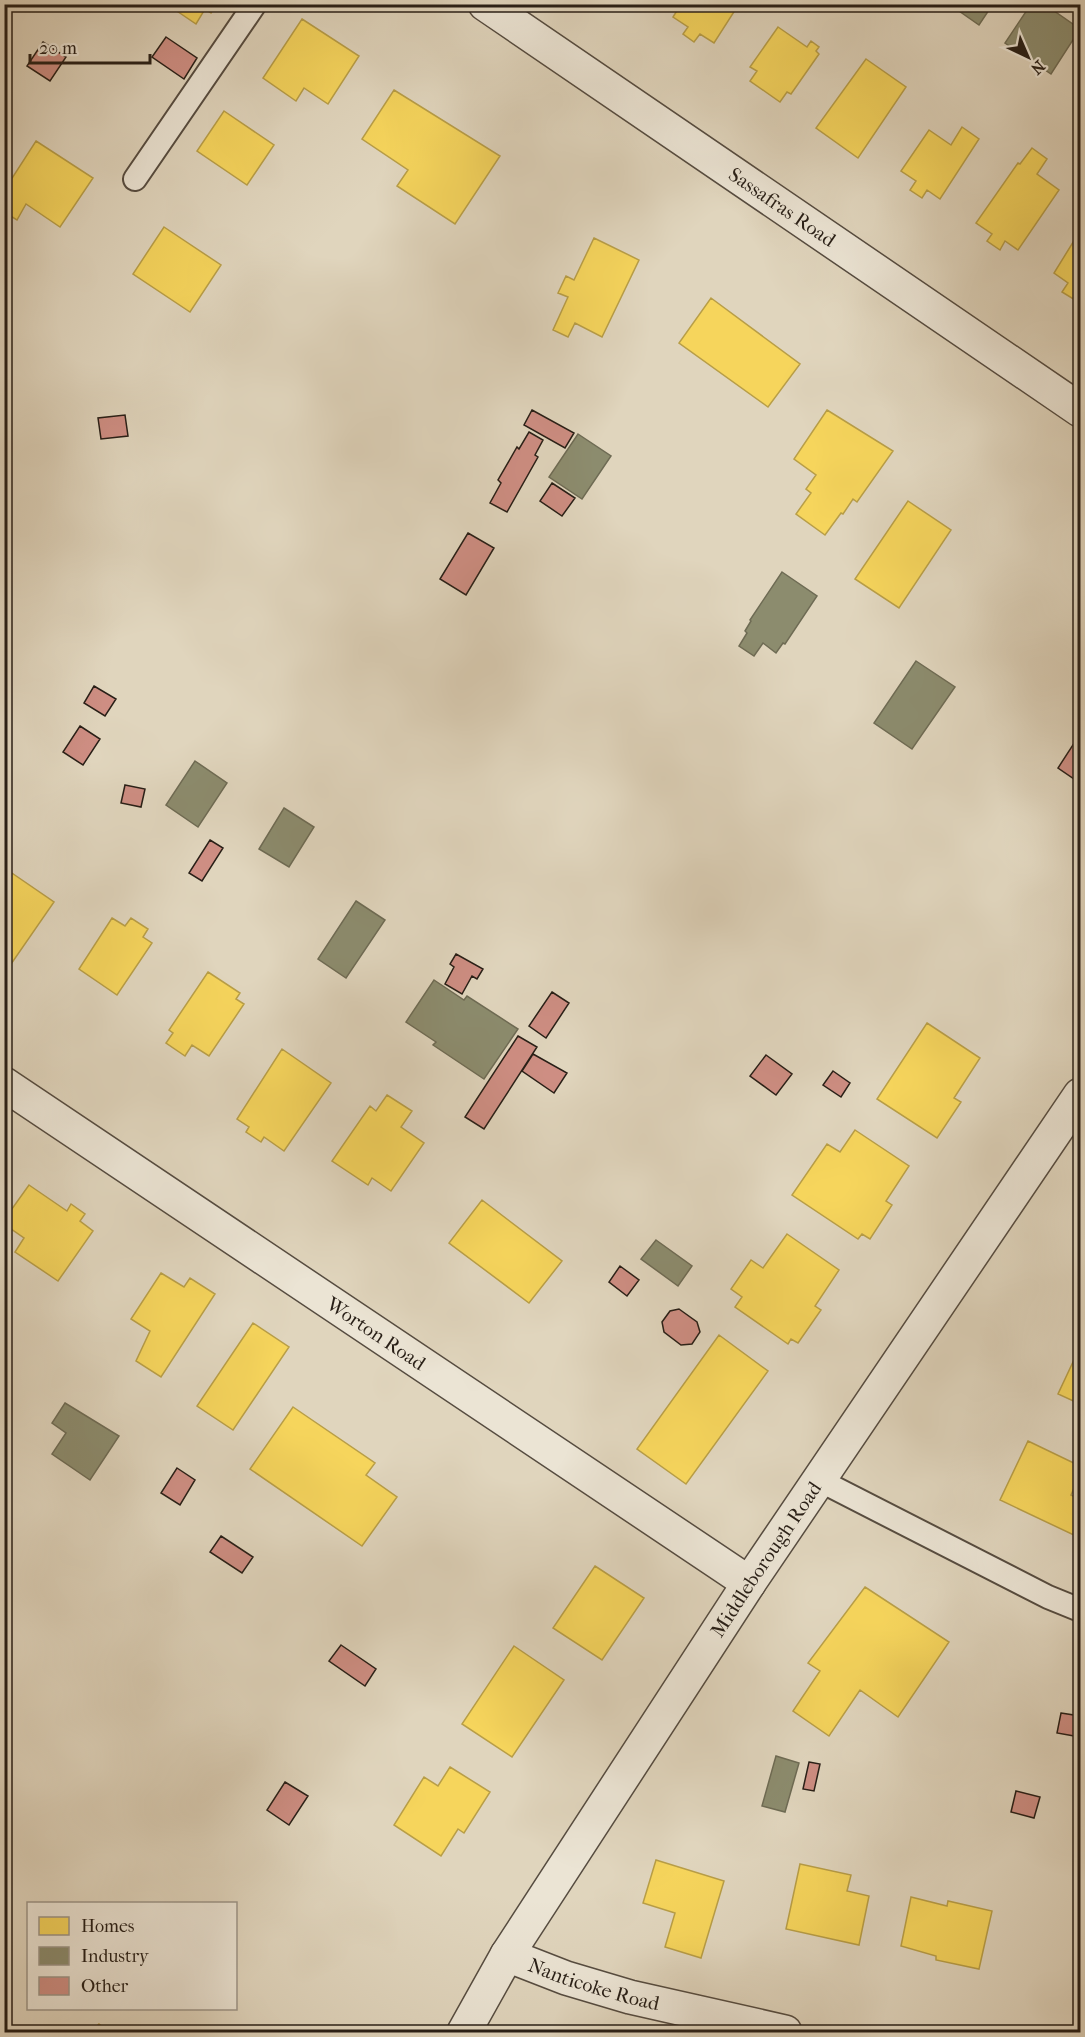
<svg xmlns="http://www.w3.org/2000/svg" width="1085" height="2037" viewBox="0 0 1085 2037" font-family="'IM FELL French Canon',serif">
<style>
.homes{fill:#f6d55c;stroke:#b89e47;stroke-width:1.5}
.industry{fill:#8c8c6e;stroke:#6e6b54;stroke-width:1.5}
.building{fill:#ce8e83;stroke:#281f17;stroke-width:1.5}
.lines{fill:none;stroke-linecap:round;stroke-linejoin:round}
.service-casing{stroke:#564c40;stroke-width:26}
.minor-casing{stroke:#564c40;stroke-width:36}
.service{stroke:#ebe4d4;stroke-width:22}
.minor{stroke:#ebe4d4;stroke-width:33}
.labels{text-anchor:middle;stroke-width:6;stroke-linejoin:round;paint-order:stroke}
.street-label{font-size:20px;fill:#281f17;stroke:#ebe4d4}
</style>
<rect width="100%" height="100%" fill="#e0d5bd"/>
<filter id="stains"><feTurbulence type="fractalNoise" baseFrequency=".00333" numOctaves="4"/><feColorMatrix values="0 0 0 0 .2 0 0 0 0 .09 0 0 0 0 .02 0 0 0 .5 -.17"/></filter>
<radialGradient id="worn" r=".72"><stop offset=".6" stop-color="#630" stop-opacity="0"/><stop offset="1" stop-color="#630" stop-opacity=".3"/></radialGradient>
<path class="homes" d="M217,4L211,13L205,9L196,24L168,5Z
M681,4H739L714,43L700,34L694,42L683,34L688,27L673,17Z
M302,19L359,56L328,104L304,88L296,101L263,78Z
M778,27L807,47L811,41L819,47L816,51L819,54L791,94L787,92L780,102L750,81L757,71L750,67Z
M866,59L906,87L858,158L816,128Z
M394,90L500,156L455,224L397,186L408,170L362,139Z
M224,111L274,145L247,185L197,151Z
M962,127L979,139L940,199L927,190L922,198L910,190L916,181L901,171L929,130L951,145Z
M36,141L93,178L60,227L26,204L17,220L4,212V196L8,190L5,189Z
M1032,148L1047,159L1037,174L1059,190L1018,250L1005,241L1000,250L987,241L992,234L976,223L1018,163L1020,164Z
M164,227L221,265L190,312L133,274Z
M1080,231V293L1075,300L1062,292L1068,283L1054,273Z
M594,238L639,260L602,337L575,323L568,337L553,330L568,297L558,293L566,276L574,280Z
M711,298L800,364L768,407L679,343Z
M827,410L893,451L857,502L853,499L843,514L841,513L825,535L796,514L811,493L806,489L816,475L794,459Z
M908,501L951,530L899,608L855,579Z
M6,869L54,902L9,967L4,964V872Z
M112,918L125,926L131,918L148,929L143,937L152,943L117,995L79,969Z
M208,972L240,993L236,999L244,1004L209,1056L192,1045L185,1056L166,1043L173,1033L169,1030Z
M927,1023L980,1058L954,1098L961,1102L937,1138L877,1099Z
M282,1049L331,1083L284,1151L264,1137L261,1142L246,1132L249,1127L237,1119Z
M387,1095L412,1111L401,1127L424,1143L391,1191L372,1178L368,1185L332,1161L370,1106L376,1111Z
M855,1130L909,1166L886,1201L892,1205L870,1239L862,1234L858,1239L792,1195L827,1144L840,1152Z
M29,1185L67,1211L71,1204L85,1214L80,1221L93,1231L58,1281L15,1252L24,1238L4,1224V1220Z
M482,1200L562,1261L529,1303L449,1243Z
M787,1234L839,1270L815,1306L821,1310L798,1343L791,1339L788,1344L735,1307L742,1297L731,1289L751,1260L763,1268Z
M161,1273L184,1287L190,1278L215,1294L161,1377L136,1361L150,1331L131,1319Z
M253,1323L289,1347L233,1430L197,1406Z
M719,1335L768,1371L686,1484L637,1449Z
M1080,1347V1404L1058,1394Z
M293,1407L375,1463L366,1475L397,1497L362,1546L250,1469Z
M1028,1441L1080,1466V1474L1071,1495L1080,1499V1532L1078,1537L1000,1500Z
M595,1566L644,1598L602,1660L553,1628Z
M865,1587L949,1642L898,1717L860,1690L829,1736L793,1711L820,1671L808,1663Z
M514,1646L564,1680L512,1757L462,1724Z
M450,1767L490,1792L464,1833L458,1829L441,1856L394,1825L424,1777L438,1786Z
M656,1860L724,1881L701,1958L665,1947L675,1913L643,1903Z
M800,1864L851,1875L847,1891L869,1896L859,1945L786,1929Z
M911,1897L947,1906L948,1901L992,1911L979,1969L936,1960V1956L901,1946Z
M99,2024L110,2032H91Z"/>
<path class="industry" d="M949,4H993L979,25Z
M1031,4H1044L1080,29L1051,74L1005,43Z
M578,434L611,456L582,499L549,477Z
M782,572L817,596L785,644L783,643L776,653L763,643L754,656L739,646L747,633L745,631L751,621L750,620Z
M916,661L955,687L912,749L874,723Z
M195,761L227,783L198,827L166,805Z
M284,808L314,827L289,867L259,849Z
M356,901L385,920L346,978L318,959Z
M434,980L464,1000L467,996L518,1029L484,1079L433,1045L436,1042L406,1022Z
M656,1240L692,1266L678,1286L641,1259Z
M65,1403L119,1436L90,1480L52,1454L66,1433L52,1423Z
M776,1756L799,1763L785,1812L762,1806Z"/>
<path class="building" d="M166,37L197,58L184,79L152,57Z
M43,42L66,57L50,81L27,66Z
M532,410L574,433L565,448L524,425Z
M125,415L128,436L101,439L98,418Z
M529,432L543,440L535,455L538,457L507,512L490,503L501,483L498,480L517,447L519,449Z
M552,483L575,498L562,516L540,501Z
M468,533L494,548L466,595L440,579Z
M94,686L116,699L105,716L84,703Z
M80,726L100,739L83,765L63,752Z
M1080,734V783L1058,768Z
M125,785L145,789L141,807L121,803Z
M210,840L223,848L202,881L189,873Z
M456,954L483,969L477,979L472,976L462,994L445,984L454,967L450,964Z
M552,992L569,1003L546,1038L529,1026Z
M518,1036L537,1047L484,1129L465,1117Z
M533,1054L567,1073L554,1093L522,1071Z
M766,1055L792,1074L776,1095L750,1076Z
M833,1071L850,1083L841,1097L823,1085Z
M620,1266L639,1280L627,1296L609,1282Z
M679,1309L697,1322L700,1332L692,1344L681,1345L664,1332L662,1322L670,1311Z
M177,1468L195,1480L180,1505L161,1493Z
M221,1536L253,1557L242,1573L210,1552Z
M341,1645L376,1669L365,1686L329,1661Z
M1061,1713L1080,1716V1737L1057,1733Z
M809,1762L820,1764L814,1791L803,1789Z
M285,1782L308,1796L289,1825L267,1810Z
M1016,1791L1040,1797L1034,1818L1011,1812Z"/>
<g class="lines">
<defs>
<path id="service" d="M135,179L255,4
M819,1480L1048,1597L1080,1610"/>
<g id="minor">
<path id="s1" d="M485,4L1080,410"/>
<path id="s2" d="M4,1084L749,1583"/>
<path id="s3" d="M507,1955L566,1978L630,1997L785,2032"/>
<path id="s4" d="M464,2032L507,1955L749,1583L1080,1095"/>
</g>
</defs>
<use href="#service" class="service-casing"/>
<use href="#minor" class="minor-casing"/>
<use href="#service" class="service"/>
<use href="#minor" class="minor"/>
</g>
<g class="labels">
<g class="street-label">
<text dy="7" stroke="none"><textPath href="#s1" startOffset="360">Sassafras Road</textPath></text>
<text dy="7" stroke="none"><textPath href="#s2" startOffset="448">Worton Road</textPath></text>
<text dy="7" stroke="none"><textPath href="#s4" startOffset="561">Middleborough Road</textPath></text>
<text dy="7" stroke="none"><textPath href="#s3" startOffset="92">Nanticoke Road</textPath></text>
</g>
</g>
<rect width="1085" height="2037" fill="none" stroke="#e0d5bd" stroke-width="24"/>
<rect x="6" y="6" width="1073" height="2025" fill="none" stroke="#281f17" stroke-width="3"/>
<rect x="12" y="12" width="1061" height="2013" fill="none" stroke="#281f17" stroke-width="1.5"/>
<rect x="27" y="1902" width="210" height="108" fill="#ebe4d4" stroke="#9d9588" stroke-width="1.5"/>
<rect x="39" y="1917" width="30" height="18" fill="#f6d55c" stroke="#9d9588" stroke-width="1.5"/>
<text x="81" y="1932" font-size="18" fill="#281f17">Homes</text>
<rect x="39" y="1947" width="30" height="18" fill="#8c8c6e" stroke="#9d9588" stroke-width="1.5"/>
<text x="81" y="1962" font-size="18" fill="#281f17">Industry</text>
<rect x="39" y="1977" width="30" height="18" fill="#ce8e83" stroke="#9d9588" stroke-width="1.5"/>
<text x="81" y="1992" font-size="18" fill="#281f17">Other</text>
<g transform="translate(1028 57) rotate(136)" stroke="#ebe4d4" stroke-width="4.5" paint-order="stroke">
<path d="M0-4.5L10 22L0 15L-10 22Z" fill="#281f17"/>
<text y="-9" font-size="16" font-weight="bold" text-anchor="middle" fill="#281f17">N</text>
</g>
<path d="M30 54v9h120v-9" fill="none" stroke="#281f17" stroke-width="3"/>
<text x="39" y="54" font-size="18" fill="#281f17" stroke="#ebe4d4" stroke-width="4.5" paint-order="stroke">20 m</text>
<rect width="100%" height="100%" filter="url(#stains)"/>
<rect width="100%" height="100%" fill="url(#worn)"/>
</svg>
